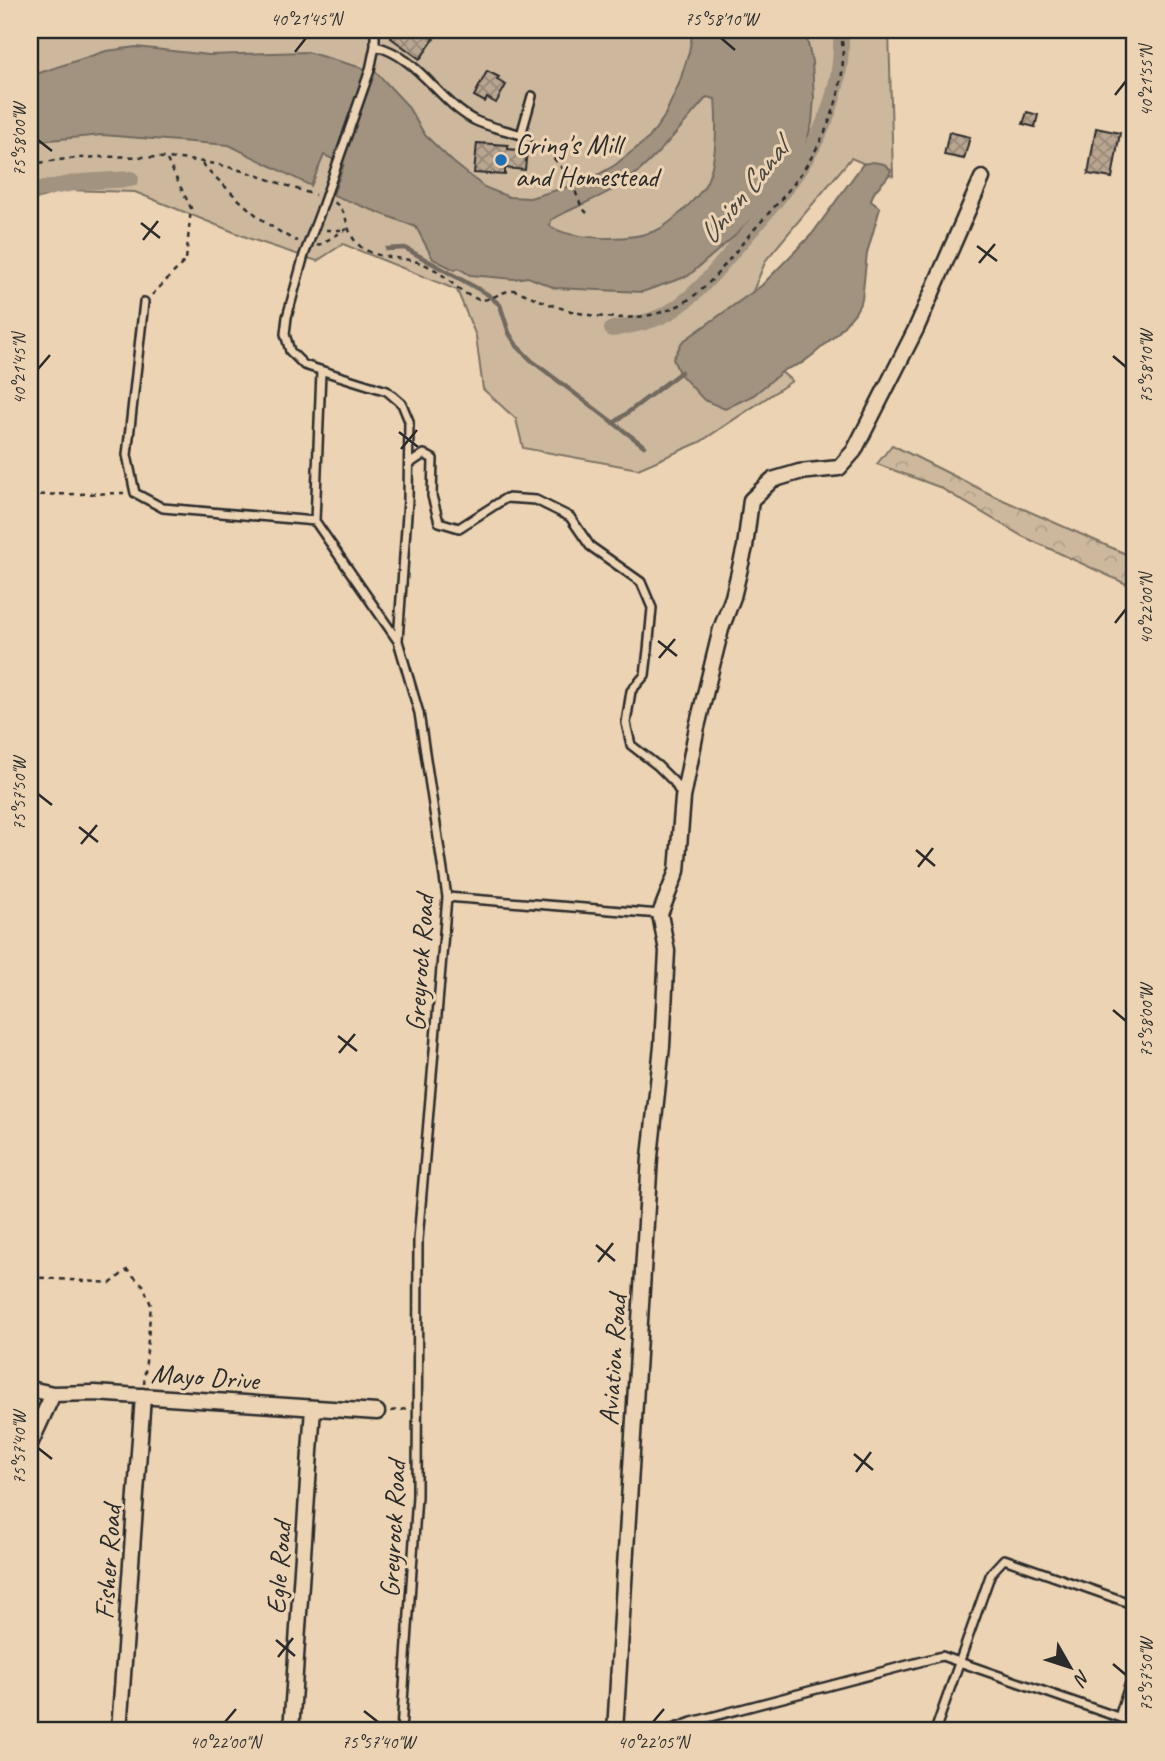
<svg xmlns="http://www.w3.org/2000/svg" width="1165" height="1761" viewBox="0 0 1165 1761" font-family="Caveat,sans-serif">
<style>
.forest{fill:url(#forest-crowns);stroke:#7c7264;stroke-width:2}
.green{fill:#cdb89e;stroke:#7c7264;stroke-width:2}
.water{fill:#a29380;stroke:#72695e;stroke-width:2;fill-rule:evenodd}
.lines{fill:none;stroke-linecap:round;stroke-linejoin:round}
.stream{stroke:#72695e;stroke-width:4.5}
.canal{stroke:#a29380;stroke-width:16}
.building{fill:url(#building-cross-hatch);stroke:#2b2b2b;stroke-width:2}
.service-casing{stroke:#2b2b2b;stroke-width:12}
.minor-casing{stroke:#2b2b2b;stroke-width:19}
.path{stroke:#2b2b2b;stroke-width:2.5;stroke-dasharray:5 5;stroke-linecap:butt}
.service{stroke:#ecd3b4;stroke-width:7}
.minor{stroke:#ecd3b4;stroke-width:14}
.service-bridge-casing{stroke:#2b2b2b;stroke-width:12;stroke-linecap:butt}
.service-bridge{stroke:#ecd3b4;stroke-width:7}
.ticks{fill:none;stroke:#2b2b2b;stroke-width:2.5}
.poi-dot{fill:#1f6fb2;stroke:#ecd3b4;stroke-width:2.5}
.labels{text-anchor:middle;stroke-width:6;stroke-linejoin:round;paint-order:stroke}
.poi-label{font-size:28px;fill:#2b2b2b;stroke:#ecd3b4;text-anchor:start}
.street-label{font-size:28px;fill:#2b2b2b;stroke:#ecd3b4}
.water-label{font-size:30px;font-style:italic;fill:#494540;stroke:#ecd3b4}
.neatline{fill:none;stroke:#2b2b2b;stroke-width:2.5}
.ticks-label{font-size:18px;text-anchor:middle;fill:#2b2b2b}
</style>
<defs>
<pattern id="forest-crowns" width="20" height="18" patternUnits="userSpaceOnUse" patternTransform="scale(1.75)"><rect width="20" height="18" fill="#cdb89e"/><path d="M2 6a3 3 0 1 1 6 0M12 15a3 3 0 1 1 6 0" fill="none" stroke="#b09e88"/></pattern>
<pattern id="building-cross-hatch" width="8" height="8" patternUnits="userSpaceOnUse" patternTransform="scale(1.75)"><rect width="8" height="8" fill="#b9a691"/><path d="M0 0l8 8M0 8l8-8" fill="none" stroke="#978777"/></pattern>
</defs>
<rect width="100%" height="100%" fill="#ecd3b4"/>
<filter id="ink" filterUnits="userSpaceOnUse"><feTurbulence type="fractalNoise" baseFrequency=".0143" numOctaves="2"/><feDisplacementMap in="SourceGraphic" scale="14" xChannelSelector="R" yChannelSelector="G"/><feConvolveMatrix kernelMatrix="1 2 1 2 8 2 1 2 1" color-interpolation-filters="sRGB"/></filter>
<g filter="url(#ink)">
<path class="forest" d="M892,445L994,496L1135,558V588L1022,536L939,487L877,464Z"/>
<path class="green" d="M30,30H889L893,176L851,158L766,260L735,334L792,381L700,442L638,469L523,448L516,419L483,389L476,336L457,290L343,244L317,261L251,239L135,192L65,190L30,201Z"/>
<path class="water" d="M693,30H805L812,62L814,98L812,123L804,151L770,199L737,234L688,276L642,292L555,288L528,277L514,279L470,275L458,268L455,270L433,259L416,227L333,195L344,164L324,155L311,186L229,145L102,135L30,142V76L106,51L136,47L209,55L307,52L376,72L407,105L425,135L453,162L484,187L509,197L530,198L587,181L615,165L649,138L664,117L679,84L689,52ZM707,97L715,99C717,121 717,158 708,179C703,194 670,225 655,231C630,241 573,241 550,226L551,220C575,206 601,198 624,183C653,163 683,124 707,97Z
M873,162L884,164L891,170C888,182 873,187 871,201L880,208L867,253L862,300L855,313L837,334L814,354L802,363L784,370L754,395L725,409L704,400L679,373L673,359L682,342L761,286L812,234L863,164Z"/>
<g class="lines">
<path class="stream" d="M387,249L405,248L487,294L500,305L509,333L517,346L532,361L644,446
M614,423L681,372"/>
<path class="canal" d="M30,191L80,182L131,179
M612,329C633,325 654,322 673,310C698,294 718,268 737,246C794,182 845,120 841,30"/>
</g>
<path class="building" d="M397,30H421L434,39L420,59L391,38Z
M487,71L499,77L497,80L506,85L496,103L487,98L485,102L474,96Z
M1027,112L1038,115L1035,127L1023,124Z
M1096,128L1120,133L1112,178L1088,174Z
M949,132L970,137L964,159L944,155Z
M477,143L508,145V149L527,151L525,170L505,168V175L474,173Z"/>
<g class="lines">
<defs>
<path id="service" d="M375,46C418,56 437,100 474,120C488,127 506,130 521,135L532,96
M370,70L375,46V30
M321,210L304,255L287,317L285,334L290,351L304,365L387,391L402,404L409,421L408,500L398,640
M144,302L127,455L135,493L163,508L315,521L398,641L419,713L447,897L418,1240L417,1496L401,1731
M409,464L424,454L433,459L432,496L439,522L459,528L506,498L536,500L570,517L590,546L641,582L652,608L648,650L645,675L631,691L626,723L631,745L658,766L674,782L682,796
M315,521L321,372
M447,897L660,914
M1119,1717L1135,1667
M667,1731L692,1722L942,1656L1135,1723
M935,1731L991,1573L1004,1559L1135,1605"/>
<path id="minor" d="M30,1389L53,1394L95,1393L377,1412
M30,1444L53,1394
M119,1731L143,1396
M291,1731L313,1408
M615,1731L650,1157L662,1046L667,951L660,914L677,871L683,798L697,727L721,629L733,597L745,547L751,500L772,480L799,472L839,468L854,451L916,329L982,178"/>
</defs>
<use href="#service" class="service-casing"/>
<use href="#minor" class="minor-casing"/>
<path class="path" d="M530,140C548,149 562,166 572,184C578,195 578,204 587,213
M202,164C230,191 261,225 297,241
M30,165C78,153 180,154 228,167C257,174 286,186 315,195
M334,202C352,215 342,231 361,247C380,261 407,255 428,266C446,274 458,293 477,299C488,303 501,291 513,290C528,294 542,302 558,307C590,318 630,322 662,312C700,301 721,269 745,240C761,221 779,203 794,183C825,143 852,82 840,30
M326,230H344
M317,246L347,229
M152,295L186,260L191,208L167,160
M30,495L124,493
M30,1277L111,1283L127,1270L143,1285L151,1305L144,1384
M391,1411L406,1409"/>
<use href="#service" class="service"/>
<use href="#minor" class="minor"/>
<defs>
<path id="service-bridge" d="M321,210L370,70"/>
</defs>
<use href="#service-bridge" class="service-bridge-casing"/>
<use href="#service-bridge" class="service-bridge"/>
</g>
</g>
<path class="ticks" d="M721,38L735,50M295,52L306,38M1115,95L1126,81M38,140L52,151M141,223L160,238M143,240L158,221M977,246L997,261M979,263L995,244M1113,356L1126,367M38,369L50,355M399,432L418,447M401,449L417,430M1115,623L1126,609M658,641L677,656M659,658L675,639M38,794L52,805M79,827L98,842M81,844L97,825M916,850L935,866M918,867L933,848M1113,1010L1126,1021M338,1036L357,1051M339,1053L355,1034M596,1245L615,1261M598,1262L613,1243M38,1448L52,1459M854,1454L873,1470M856,1472L871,1452M276,1640L295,1656M278,1657L293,1638M1113,1664L1126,1675M364,1711L378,1722M225,1722L236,1709M653,1722L664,1709"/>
<circle class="poi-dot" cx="501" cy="160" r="7"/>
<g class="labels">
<g class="poi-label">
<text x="515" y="154">Gring's Mill<tspan x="515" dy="32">and Homestead</tspan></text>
</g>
<g class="street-label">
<text transform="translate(419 963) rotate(-86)" y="10">Greyrock Road</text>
<text transform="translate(612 1360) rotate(-86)" y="10">Aviation Road</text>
<text transform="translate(205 1376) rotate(4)" y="10">Mayo Drive</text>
<text transform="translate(392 1529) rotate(-87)" y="10">Greyrock Road</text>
<text transform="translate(107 1562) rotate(-86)" y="10">Fisher Road</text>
<text transform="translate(278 1568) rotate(-86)" y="10">Egle Road</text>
</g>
<g class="water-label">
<text transform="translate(743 192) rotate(-51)" y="10">Union Canal</text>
</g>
</g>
<rect width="1165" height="1761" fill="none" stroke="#ecd3b4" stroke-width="77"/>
<g transform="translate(1070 1667) rotate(129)" stroke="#ecd3b4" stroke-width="5" paint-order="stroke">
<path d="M0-5L12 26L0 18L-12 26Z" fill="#2b2b2b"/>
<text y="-10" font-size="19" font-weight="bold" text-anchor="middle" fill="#2b2b2b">N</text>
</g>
<rect x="38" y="38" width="1088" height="1684" class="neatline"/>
<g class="ticks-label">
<text x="306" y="25">40°21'45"N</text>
<text x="721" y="25">75°58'10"W</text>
<text transform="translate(1146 81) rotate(-90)" y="6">40°21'55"N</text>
<text transform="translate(19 140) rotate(-90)" y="6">75°58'00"W</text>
<text transform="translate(1146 367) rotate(-90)" y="6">75°58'10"W</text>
<text transform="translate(19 369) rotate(-90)" y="6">40°21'45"N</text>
<text transform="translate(1146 609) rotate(-90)" y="6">40°22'00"N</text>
<text transform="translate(19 794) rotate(-90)" y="6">75°57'50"W</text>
<text transform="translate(1146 1021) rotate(-90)" y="6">75°58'00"W</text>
<text transform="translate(19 1448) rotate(-90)" y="6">75°57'40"W</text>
<text transform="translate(1146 1675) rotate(-90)" y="6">75°57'50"W</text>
<text x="225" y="1748">40°22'00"N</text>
<text x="378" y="1748">75°57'40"W</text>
<text x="653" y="1748">40°22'05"N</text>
</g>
</svg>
